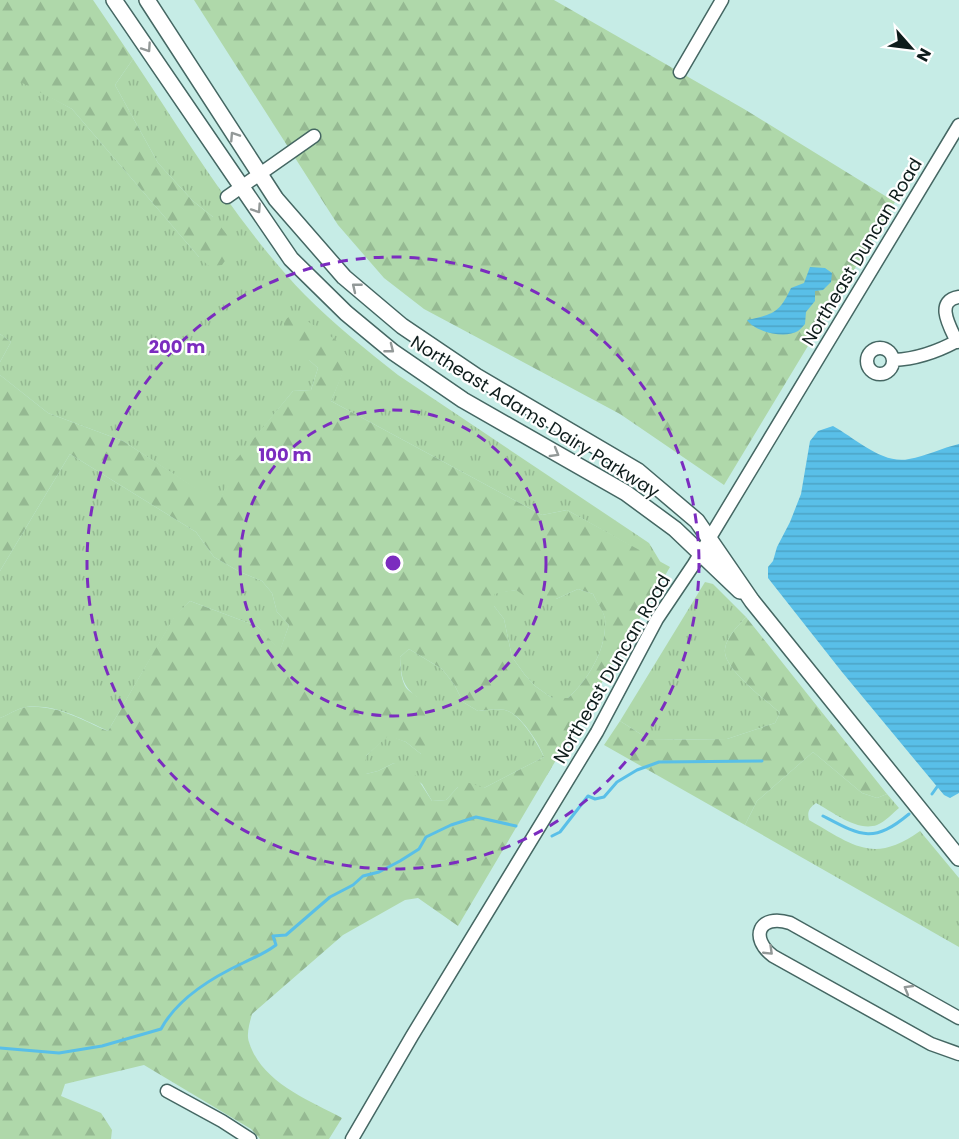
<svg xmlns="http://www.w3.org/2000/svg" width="959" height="1139" viewBox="0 0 959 1139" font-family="Poppins,sans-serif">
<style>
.grass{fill:url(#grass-tufts)}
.forest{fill:url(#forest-firs);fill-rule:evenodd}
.water{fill:url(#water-rules)}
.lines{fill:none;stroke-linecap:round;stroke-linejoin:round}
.stream{stroke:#59bfe8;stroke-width:3}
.minor-casing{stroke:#456763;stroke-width:15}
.major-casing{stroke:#456763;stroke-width:18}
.minor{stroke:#fff;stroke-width:12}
.major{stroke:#fff;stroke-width:15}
.oneway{stroke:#939998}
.ring{fill:none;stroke:#7b2cbf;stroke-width:3;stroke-dasharray:10 8}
.labels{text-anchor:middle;stroke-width:4.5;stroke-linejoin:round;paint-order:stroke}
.street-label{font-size:18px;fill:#0e1c1b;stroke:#fff}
.centre{fill:#7b2cbf;stroke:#fff;stroke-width:3}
.ring-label{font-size:18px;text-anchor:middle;font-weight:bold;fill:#7b2cbf;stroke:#fff;stroke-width:4.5;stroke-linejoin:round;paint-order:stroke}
</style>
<defs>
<pattern id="grass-tufts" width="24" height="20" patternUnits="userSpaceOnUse" patternTransform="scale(1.5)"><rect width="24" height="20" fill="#afd8aa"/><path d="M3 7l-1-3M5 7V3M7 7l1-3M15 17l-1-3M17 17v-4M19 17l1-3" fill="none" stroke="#95b992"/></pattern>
<pattern id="forest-firs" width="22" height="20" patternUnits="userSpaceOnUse" patternTransform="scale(1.5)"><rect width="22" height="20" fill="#afd8aa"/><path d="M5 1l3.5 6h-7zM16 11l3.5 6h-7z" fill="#95b992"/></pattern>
<pattern id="water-rules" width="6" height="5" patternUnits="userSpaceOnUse" patternTransform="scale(1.5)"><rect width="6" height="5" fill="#59bfe8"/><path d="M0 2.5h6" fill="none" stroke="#4ca4c6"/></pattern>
</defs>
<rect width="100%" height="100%" fill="#c6ece6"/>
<path class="grass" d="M133,59C186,138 239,227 305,295C334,324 366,350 398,375L649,543L661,563L567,510L542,515L331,401L348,359L309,360L318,368L311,390L293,391L236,461L219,504L123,441L48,413L0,375V362L11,342L0,334V69L72,109L199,257L213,217L193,201L158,163L115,85Z
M70,454L196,532L214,557L240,572L262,581L272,593L277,612L289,625L280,651L257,626L190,601L174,618L108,731C82,719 56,704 26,707C18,708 8,715 0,718V571Z
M705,582L713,584L746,617C737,627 727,636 725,649C722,668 766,700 780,713L775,723L727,739L650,740L620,721Z
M578,589L593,594C596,601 604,611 605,619C607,649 589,679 568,698H552L535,686L525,675L512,657L504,619L494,606V593L516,590L556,599Z
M409,649L442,669L454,684L463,702L478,711C487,710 502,707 510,712C523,719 538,744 544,757L484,788L458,787L446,800L432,801L422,784L394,763L378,771L366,774V756L388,735L406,742L421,754L417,697C402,686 401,675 400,657Z
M813,752L862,793L877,798L887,794L899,808C893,813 885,822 877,825C857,832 833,812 816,803C809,808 807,812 809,820C854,846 874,864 920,831L959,878V947L745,825L757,801Z"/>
<path class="forest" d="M0,0H93L133,59L115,85L158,163L193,201L213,217L228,236L230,254L222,265L210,267L199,257L72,109L9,76L0,69Z
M194,0H554L744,109L895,202L724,485L620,414L424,309L384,278L338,225Z
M295,313L336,340L349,359L331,401L542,515L567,510L670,567L458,926L418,898L405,900L343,935L252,1014C250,1022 246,1034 249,1042C261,1082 308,1100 342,1118L329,1139H260L251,1129L144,1065L65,1084L61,1096L101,1113L112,1130L111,1139H0V718C8,715 18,708 26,707C57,704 82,720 108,731L174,617L190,601L257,626L280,650L289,625L277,612L272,593L262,581L240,572L214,557L196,532L70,454L0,571V375L48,413L123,441L219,503L235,461L293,391L311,390L318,368L294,347L284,335V320ZM578,589L593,594C596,601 604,612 605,619C607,649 589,679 568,698H552L535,686L525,675L512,657L504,619L494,606V594L516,590L532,601L556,599ZM409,649L442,669L454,684L463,702L478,711C487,710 502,707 510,712C523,719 539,743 544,757L484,788L467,782L458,787L446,800L432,801L410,767L394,763L378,771L366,774V756L388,736L406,742L421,754C439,742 430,714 419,699C415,693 408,692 405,686C400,676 401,668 400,657Z
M0,334L11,342L0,362Z
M746,617L887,794L877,798L862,793L813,752L757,801L745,825L604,745L620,721L650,740L727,739L775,723L780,713C766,700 722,668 725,649C727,636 737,627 746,617Z"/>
<path class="water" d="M810,267L825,268L832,273L831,282L823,290L815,291V301L806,312L805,324C803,326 801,329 798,331C785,339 755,332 747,320C773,314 779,314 791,288L804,283Z
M833,426C855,438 883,465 909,459C926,456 942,448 959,444V793L950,798L944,795L842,672L768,578V567L773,561L777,547L790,522L801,494L810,441L818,431Z"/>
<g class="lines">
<path class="stream" d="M932,794L937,787
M823,816C861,836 873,844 909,814
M552,836L560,832L588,796L595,799L604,797L617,782L637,770L659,762L762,761
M0,1048L59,1053L102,1046L161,1029C177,999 213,977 243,963C257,956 264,954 276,945L273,936L286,935L330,897L353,885L363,876L379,872L400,861L419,849L426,837L451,825L476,817L516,826"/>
<defs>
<path id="minor" d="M680,72L722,0
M227,197L314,136
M957,342C950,327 934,301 959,297
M867 361a13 13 0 1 1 26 0a13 13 0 1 1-26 0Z
M894,360C916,359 939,351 959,340
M959,1018L790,923C759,913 749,938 773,956L931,1044L959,1054
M167,1091L222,1121L250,1139
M352,1139L412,1036L597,732L657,619L694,564L959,125"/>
<path id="major" d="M114,0L291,259L346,313L393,352L463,400L626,493L675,529L740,591
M147,0L276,199L344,277L402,326L476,376L638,471L697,521L752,601L959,858"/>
</defs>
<use href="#minor" class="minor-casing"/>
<use href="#major" class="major-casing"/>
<use href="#minor" class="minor"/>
<use href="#major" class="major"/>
</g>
<defs><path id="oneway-chevron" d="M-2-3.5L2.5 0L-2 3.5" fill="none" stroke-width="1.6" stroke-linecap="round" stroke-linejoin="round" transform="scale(1.5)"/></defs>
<g class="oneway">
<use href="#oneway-chevron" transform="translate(147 48) rotate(56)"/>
<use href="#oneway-chevron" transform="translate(234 136) rotate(-123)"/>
<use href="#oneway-chevron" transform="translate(257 209) rotate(56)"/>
<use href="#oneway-chevron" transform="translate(356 287) rotate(-141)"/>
<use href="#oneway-chevron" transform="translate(390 349) rotate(38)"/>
<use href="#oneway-chevron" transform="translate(555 453) rotate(30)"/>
<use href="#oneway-chevron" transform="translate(769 951) rotate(44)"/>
<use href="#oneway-chevron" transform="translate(908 989) rotate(-150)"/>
</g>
<g class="ring">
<circle cx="393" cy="563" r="153"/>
<circle cx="393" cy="563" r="306"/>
</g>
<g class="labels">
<g class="street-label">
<text transform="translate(862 252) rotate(-59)" y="6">Northeast Duncan Road</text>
<text transform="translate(535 417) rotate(32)" y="6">Northeast Adams Dairy Parkway</text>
<text transform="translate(612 669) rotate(-60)" y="6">Northeast Duncan Road</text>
</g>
</g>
<circle cx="393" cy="563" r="9" class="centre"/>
<g class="ring-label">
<text x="177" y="353">200 m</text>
<text x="285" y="461">100 m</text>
</g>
<g transform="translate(911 48) rotate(118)" stroke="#ffffff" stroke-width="4.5" paint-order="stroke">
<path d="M0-4.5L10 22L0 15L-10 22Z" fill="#0e1c1b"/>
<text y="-9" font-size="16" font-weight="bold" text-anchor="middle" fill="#0e1c1b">N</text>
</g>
</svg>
